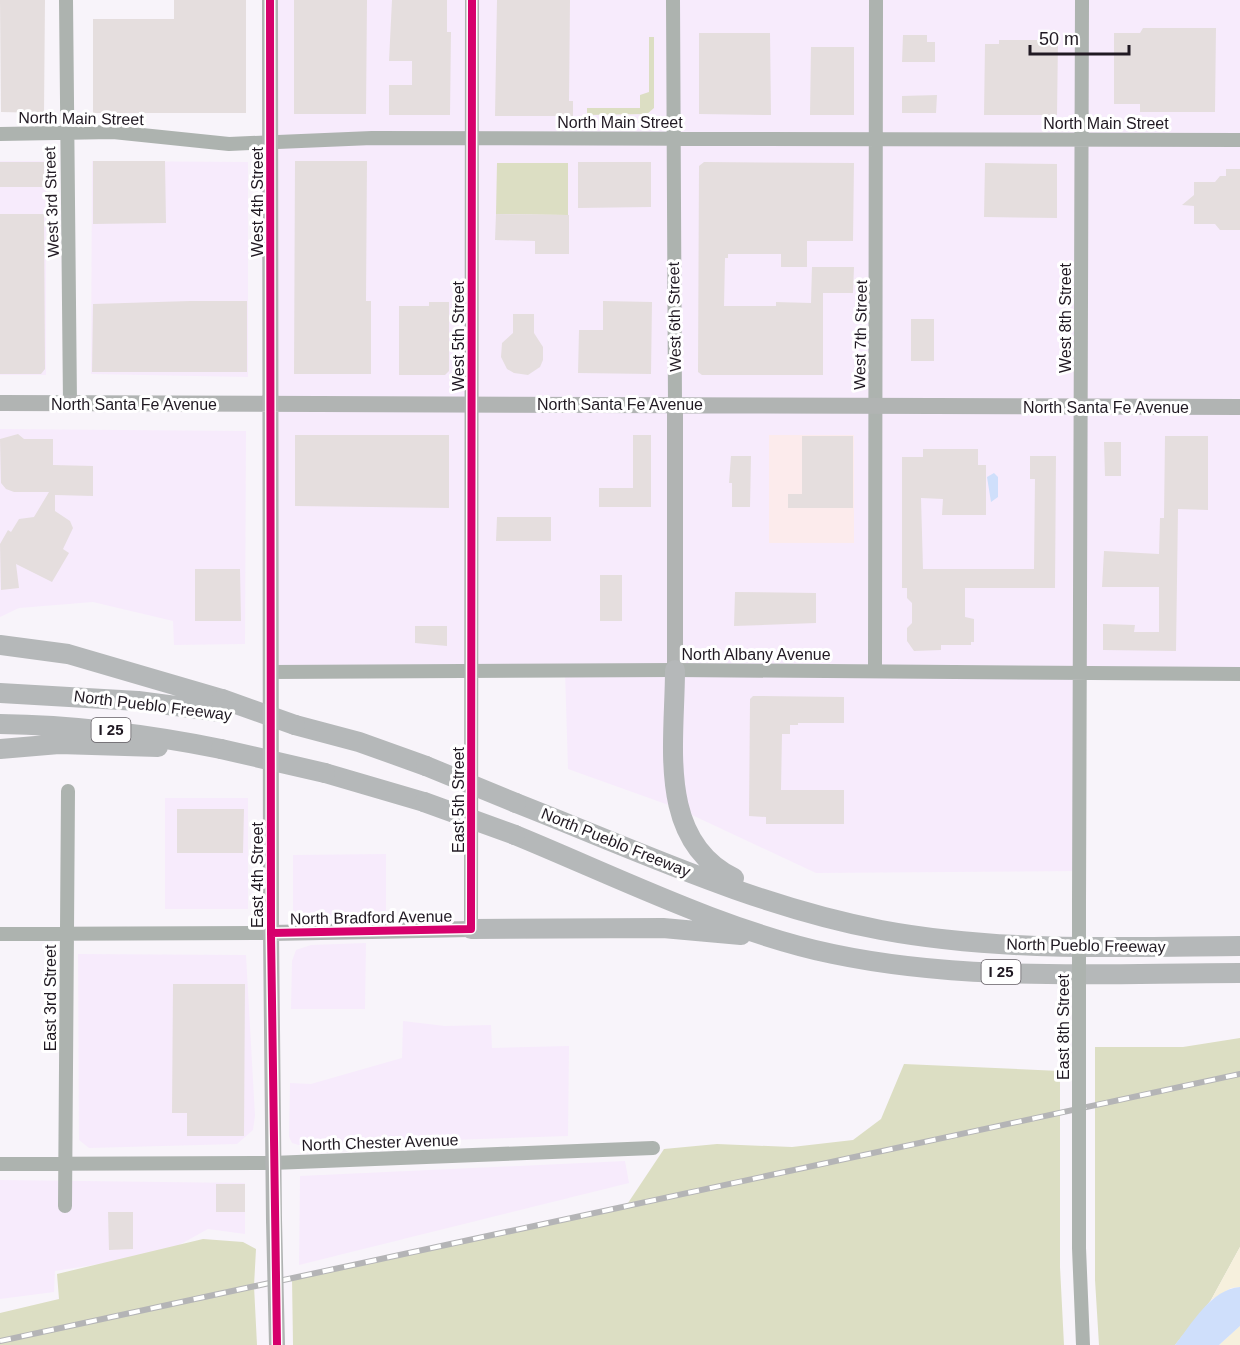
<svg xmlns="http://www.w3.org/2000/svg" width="1240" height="1345" viewBox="0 0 1240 1345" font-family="Helvetica,sans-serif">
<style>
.built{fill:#f7ebfc}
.education{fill:#fcebec}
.green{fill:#dcdec3}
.sand{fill:#f6f0dd}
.water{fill:#cfdffb}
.building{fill:#e5dede}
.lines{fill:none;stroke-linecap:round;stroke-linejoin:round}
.minor{stroke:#adb3af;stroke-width:14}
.major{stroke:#b1b4b3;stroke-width:16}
.highway{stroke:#b5b8b9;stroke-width:20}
.rail-casing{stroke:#b4b4b6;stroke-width:6}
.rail{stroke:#fff;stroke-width:4;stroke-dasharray:11;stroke-linecap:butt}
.minor-bridge{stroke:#adb3af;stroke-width:14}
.major-bridge{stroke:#b1b4b3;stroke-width:16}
.highway-bridge{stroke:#b5b8b9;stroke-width:20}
.cycleway-casing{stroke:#fff;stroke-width:11}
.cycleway{stroke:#d6006c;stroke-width:8}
.labels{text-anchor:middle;stroke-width:6;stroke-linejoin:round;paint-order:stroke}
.shield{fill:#fff;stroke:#635e64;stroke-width:1.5}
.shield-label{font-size:15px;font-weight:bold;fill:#201922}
.street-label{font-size:16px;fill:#201922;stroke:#fff}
</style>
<rect width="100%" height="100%" fill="#f8f4fa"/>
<path class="built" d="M270,0H1240V674L1080,672L1079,871L816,873L677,808L568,769L565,671L271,672Z
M0,161H46V375H0Z
M92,161L248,162V377L91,374Z
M0,429L246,431L245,644L174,645L173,621L93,602L19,608L0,617Z
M165,798H248V909H165Z
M386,854V915L293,916V855Z
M366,943L365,1009H291L292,961L296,950L311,945Z
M78,954L246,955L255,1116L253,1130L237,1144L89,1148L79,1140Z
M403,1021L445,1026L491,1025L492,1048L569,1046L568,1136L299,1145L292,1143L289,1137L290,1083L311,1084L402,1058Z
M625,1161L629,1183L299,1265L300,1176Z
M0,1180L245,1183V1234L208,1229L163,1254L55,1271L54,1292L0,1299Z"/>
<path class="education" d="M769,435H854V543H769Z"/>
<path class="green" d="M649,37H654V108L647,114L587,115V108H640V95L649,92Z
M497,163H568V215L496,214Z
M1240,1038V1247L1211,1300L1175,1345H1099L1095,1280V1047H1183Z
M904,1064L1060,1071V1267L1064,1345H293L292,1278L626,1206L664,1149L717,1144L792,1147L853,1140L881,1119Z
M203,1239L243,1242L256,1249L254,1286L257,1345H0V1313L59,1299L57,1274Z"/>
<path class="sand" d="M1240,1247V1287L1231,1288L1211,1300Z
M1240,1326V1345H1219Z"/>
<path class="water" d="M994,473L998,477V497L991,502L987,477Z
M1240,1287V1326L1219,1345H1175C1191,1325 1211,1289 1240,1287Z"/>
<path class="building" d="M0,0H45L44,113L1,112Z
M174,0H246V113H93V19H174Z
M294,0H367L366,114H294Z
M392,0H447V32H451L450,115H389V85H412V61H389Z
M497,0H570L569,101H573V116H495Z
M1143,28H1216L1215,112H1140V104H1114V33H1140Z
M699,33H770L771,115L699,114Z
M903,35H927V42H935V62H902Z
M999,40H1058L1057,115H984L985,44H999Z
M811,47H854V115H810Z
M937,95L936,113H902V96Z
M93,161H165L166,223L93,224Z
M295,161H367L366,301H371V374H294Z
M0,162H44V187H0Z
M578,162H651V207L578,208Z
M704,162L854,163L853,241H807V267H781V254H728V258H725L724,306H776V302L811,303L812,267H854L853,293H823V375H702L698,372L699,166Z
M985,163L1057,164V218L984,217Z
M1226,169H1240V230H1220L1215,224H1194V206L1182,205L1194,195V182H1215L1220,176H1226Z
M0,214H44L45,369L41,374H0Z
M496,214L569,215V254H535V241L495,240Z
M190,301H247V372H92L93,304Z
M603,301L652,302L651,374L578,373L579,330H603Z
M429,302H449V371L445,375H399V306H429Z
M513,314H534V333L543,347V360L540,367L528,375L514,373L507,369L501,357L502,343L513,333Z
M911,319H934V361H911Z
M18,434L24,439H53V465L93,466V496L55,495V511L70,521L73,528L63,549L69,553L52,582L16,564L19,588L1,590L0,544L8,530L11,532L19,519L34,517L49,492H14L6,489L1,483L0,439Z
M295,435H449V508L295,506Z
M633,435H651V507H599V488H633Z
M802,436H853V508H788V494H802Z
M1165,436H1208V510L1178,509L1176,651L1103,650V624L1135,625L1134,632H1159V587H1102L1104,551L1159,554L1160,518H1164Z
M1104,442H1121V476H1105Z
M923,449H978V465H986V515H942L943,499L921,498L923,569H1034L1035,479H1030V456H1056L1055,588H965V617L974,619V642H971V645H941V650L914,651L907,641V628L912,623V603L907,598V588H902V457H923Z
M731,456H751L750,507H732V483H729Z
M497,517H551V541H496Z
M195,569H240L241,621H195Z
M600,575H622V621H600Z
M735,592L816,593V623L734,626Z
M415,626H447V646L415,643Z
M753,696L844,697V723H798V725H790V734H782L781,790H844V824H766V817L749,816L750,699Z
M177,809H244L243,853H177Z
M173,984H245L244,1136H187V1113H172Z
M216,1184H245V1212H216Z
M108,1212H133V1249L109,1250Z"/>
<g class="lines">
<path class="minor" d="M66,0L70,404
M673,0L675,405
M0,134L113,132L229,144L372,138L1240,140
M875,671L876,0
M271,672L675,670L1240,674
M1079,903L1082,0
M471,929L472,0
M0,934L271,933
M0,1164L272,1163L653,1148
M65,1206L68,791"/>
<path class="major" d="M270,0L271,933L274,1220
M0,403L1240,407
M675,405V670
M271,933L471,929"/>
<path class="highway" d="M0,645L68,654L222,699
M675,670C675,742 656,840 734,878
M0,693L138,701L221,712
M0,724C75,725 147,734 221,749
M295,725L359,742L426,766
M0,749L59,744L158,747
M325,773L424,802
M516,803C636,850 754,906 881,930C999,952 1121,947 1240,946
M515,835C615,876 727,932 833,954C966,982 1105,973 1240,973
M471,929L663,928L741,935"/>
<defs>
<path id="rail" d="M0,1341L1240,1074"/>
</defs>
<use href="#rail" class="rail-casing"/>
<use href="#rail" class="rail"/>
<path class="minor-bridge" d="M1079,903V1248L1083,1345"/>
<path class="major-bridge" d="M274,1220L277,1345"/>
<path class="highway-bridge" d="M222,699L295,725
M221,749L325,773
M426,766L516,803
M424,802L515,835"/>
<defs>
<path id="cycleway" d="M270,0L271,933L277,1345
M271,933L471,929L472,0"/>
</defs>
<use href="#cycleway" class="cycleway-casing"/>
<use href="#cycleway" class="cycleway"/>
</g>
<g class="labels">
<g class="shield">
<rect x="91.5" y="718" width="39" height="24" rx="4.5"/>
<rect x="981.5" y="960" width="39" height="24" rx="4.5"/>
</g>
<g class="shield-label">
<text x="111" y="735">I 25</text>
<text x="1001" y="977">I 25</text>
</g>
<g class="street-label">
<text transform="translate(81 118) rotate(1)" y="6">North Main Street</text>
<text x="620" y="128">North Main Street</text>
<text x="1106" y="129">North Main Street</text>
<text transform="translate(51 202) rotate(-92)" y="6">West 3rd Street</text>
<text transform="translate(257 202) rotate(-90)" y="6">West 4th Street</text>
<text transform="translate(674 317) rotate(-91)" y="6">West 6th Street</text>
<text transform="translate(1065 318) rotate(-90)" y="6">West 8th Street</text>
<text transform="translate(860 335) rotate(-89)" y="6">West 7th Street</text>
<text transform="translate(458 336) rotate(-90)" y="6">West 5th Street</text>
<text x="134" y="410">North Santa Fe Avenue</text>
<text x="620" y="410">North Santa Fe Avenue</text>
<text x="1106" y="413">North Santa Fe Avenue</text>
<text x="756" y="660">North Albany Avenue</text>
<text transform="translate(153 705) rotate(7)" y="6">North Pueblo Freeway</text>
<text transform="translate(458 800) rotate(-90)" y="6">East 5th Street</text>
<text transform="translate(616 842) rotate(22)" y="6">North Pueblo Freeway</text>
<text transform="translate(257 875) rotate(-90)" y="6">East 4th Street</text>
<text transform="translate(371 917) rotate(-1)" y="6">North Bradford Avenue</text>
<text transform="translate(1086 945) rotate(1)" y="6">North Pueblo Freeway</text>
<text transform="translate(50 998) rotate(-90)" y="6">East 3rd Street</text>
<text transform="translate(1063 1027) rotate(-90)" y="6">East 8th Street</text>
<text transform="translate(380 1142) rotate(-2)" y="6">North Chester Avenue</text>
</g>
</g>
<path d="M1030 45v9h99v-9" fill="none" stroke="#201922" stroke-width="3"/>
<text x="1039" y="45" font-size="18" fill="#201922" stroke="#ffffff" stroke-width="4.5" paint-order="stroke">50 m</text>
</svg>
